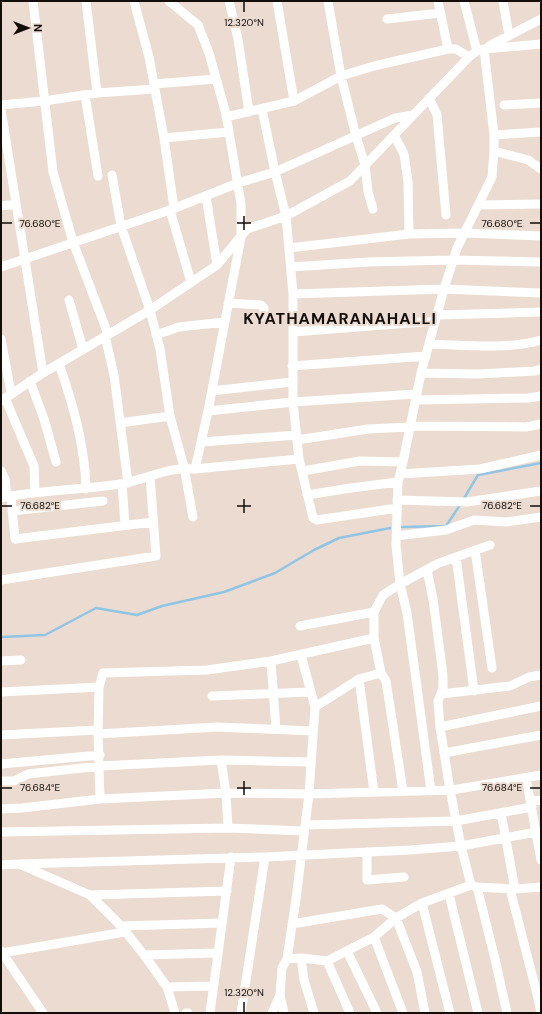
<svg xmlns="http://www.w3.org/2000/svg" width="542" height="1014" viewBox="0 0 542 1014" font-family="'DM Sans',sans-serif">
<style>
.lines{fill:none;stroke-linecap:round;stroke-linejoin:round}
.stream{stroke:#90c5e6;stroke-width:2.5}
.minor{stroke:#fff;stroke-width:9}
.ticks{fill:none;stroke:#140e0b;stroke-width:1.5}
.labels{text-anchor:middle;stroke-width:4;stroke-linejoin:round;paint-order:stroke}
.district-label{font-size:16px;font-weight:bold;letter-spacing:1px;fill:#140e0b;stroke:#ebdbd0}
.ticks-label{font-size:10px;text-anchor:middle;fill:#140e0b;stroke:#ebdbd0;stroke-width:4;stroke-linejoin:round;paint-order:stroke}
</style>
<rect width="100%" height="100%" fill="#ebdbd0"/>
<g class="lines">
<path class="stream" d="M463,500L478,475L541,463
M402,527L446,526L460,505
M1,637L45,635L96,608L137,615L162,606L224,592L275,573L314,550L339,538L390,528"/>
<path class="minor" d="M33,1L53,172L73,242L108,334
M86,1L97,93
M134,1L149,57L164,138L174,208
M169,1L198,25L209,53L226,114L241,204V237L208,411L195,469
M229,1L238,39L249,112
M277,1L294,101
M328,1L341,76L356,136L365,165L368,192L373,209
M438,1L448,49H456L469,57
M464,1L477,51
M503,1L509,36
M387,19L440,13
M489,46L541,19
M154,84L216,79
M85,95L98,176
M429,98L437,115L446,215
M1,105L44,101L97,93L154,89
M504,105L541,103
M1,109L43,373
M262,109L275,172L286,216L293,294V402L299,459L313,518L317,520L397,508
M226,117L294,101L341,76L374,66L448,49
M394,135L404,154L408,182L409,234
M494,135L541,132
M164,138L229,132
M494,151L528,160L541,169
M112,175L121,226L150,310L160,349L170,416L184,467L193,517
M206,196L217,265
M479,205L541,204
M1,206L16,204
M170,210L191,282
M289,248L409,234L465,233L541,236
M1,267L170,210L238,183L275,172L395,118L413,115
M291,267L368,262L453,260L541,262
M293,294L444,289L541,293
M69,300L83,349
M228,303L261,305L264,308V316
M437,315L541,312
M293,332L435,321
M156,335L179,327L225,322
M105,336L114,375L128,483
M1,339L11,393
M429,344C466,345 505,350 541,340
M59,364C73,404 85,446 86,489
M292,366L426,356
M421,373L479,374L535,371L541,369
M30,381L44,419L56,462
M212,391L292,382
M5,398L34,466L35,493
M416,400L529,398L541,396
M1,401L43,373L150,310L217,265L247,229L286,216L350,181L469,57L477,51L484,49L541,44
M208,411L293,402L417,394
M120,423L170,416
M410,426L526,427L541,424
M297,440L368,429L410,427
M202,442L297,435
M1,471L5,479L7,497
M303,471L360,461L403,462
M400,474L480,469L541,455
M122,484L125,525
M307,495L351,488L398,482
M11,497L15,539L153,522
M1,498C40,490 81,490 120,484C145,480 169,466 195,469L299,459
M397,500L467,502L541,491
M12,511L103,501
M396,536L446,530L474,520L506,522L541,517
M475,550L492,668
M456,557L474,691
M427,570L433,599L443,675V688L438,701L440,727L450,790L461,846L471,885
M1,580L156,556L150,476
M300,626L374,612
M301,655L315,707
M1,661L21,660
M271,661L276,729
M381,673L386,681L403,791
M359,679L374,792
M1,692L99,687
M441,694L510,686L529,677L541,675
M212,696L310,692
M440,727L541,706
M98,734L217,727L313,731
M1,735L98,730
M444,753L541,735
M221,760L226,793L228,828
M1,764L100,755
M526,778L541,860
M1,781H14L28,774L100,766L221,760L311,762
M431,791L407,613L400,584L439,563L490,545
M100,799L98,734L99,687L103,673L207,670L271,661L374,638
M531,801L541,800
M1,809L22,808L100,799L226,793L309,794L452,790L541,775
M501,813L515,889
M305,825L456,821L532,807
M1,832L228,828L304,831
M367,852V880L404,877
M19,864L265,857L410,850L461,846L536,832
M1,865L19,864L90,895L121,926L144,955L167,987L175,1013
M477,887L495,959L507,1013
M510,889L538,998L541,1013
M449,894L478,1013
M90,895L227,891
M422,903L450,1013
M292,924L382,909L396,918L417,972L425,1013
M121,926L222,923
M374,937L403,1013
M1,951L43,1013
M347,951L377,1013
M2,953L125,932
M144,955L217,953
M301,958L304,980L314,1013
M287,959L301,958L327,961L374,937L396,918L422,903L471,885L477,887L515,889L541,887
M327,961L350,1013
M167,987L213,986
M280,995L284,1013
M186,1013H188
M210,1013L231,857
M241,1013L265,857
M272,1013L280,995L282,968L287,959L296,899L309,794L315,707L359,679L381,673L374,638V612L383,595L400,584L396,545L398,482L403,462L421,373L444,289L457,248L492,177L494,151V135L484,49"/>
</g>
<path class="ticks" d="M244,2V12M244,216V230M2,223H12M237,223H251M530,223H540M244,499V513M2,506H12M237,506H251M530,506H540M244,781V795M2,788H12M237,788H251M530,788H540M244,1002V1012"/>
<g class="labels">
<g class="district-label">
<text x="340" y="324">KYATHAMARANAHALLI</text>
</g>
</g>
<g class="ticks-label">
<text x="244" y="26">12.320°N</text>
<text x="502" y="227">76.680°E</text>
<text x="40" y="227">76.680°E</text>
<text x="40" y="509">76.682°E</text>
<text x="502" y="509">76.682°E</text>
<text x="40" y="791">76.684°E</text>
<text x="502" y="791">76.684°E</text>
<text x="244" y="996">12.320°N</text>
</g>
<rect width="542" height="1014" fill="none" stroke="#140e0b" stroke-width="4"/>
<g transform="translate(28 28) rotate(90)" stroke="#ebdbd0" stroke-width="3" paint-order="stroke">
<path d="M0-3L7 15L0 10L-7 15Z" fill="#140e0b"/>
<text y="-6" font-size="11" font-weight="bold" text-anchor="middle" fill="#140e0b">N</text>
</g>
</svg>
